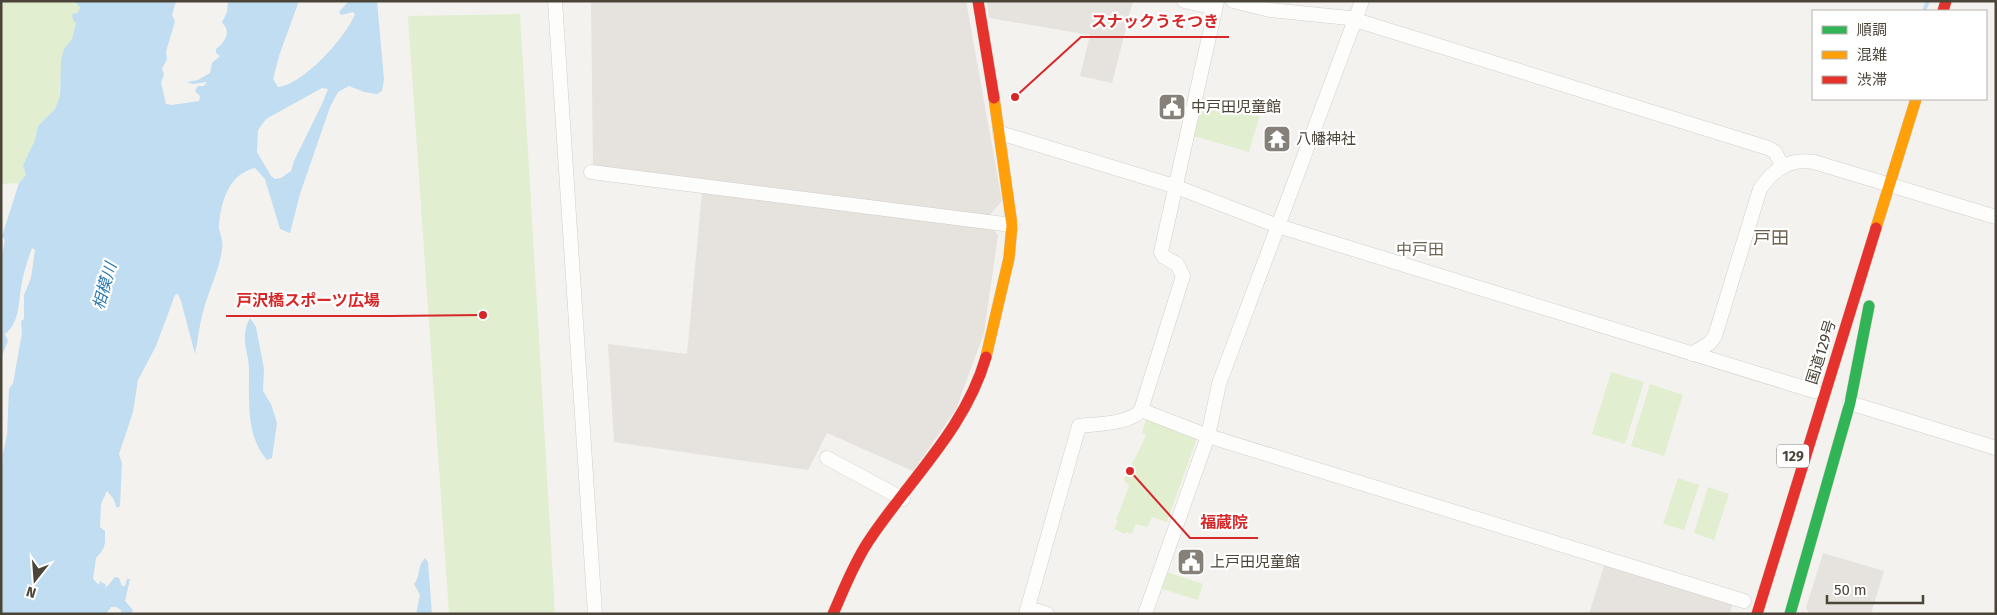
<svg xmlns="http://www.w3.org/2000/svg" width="1997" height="615" viewBox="0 0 1997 615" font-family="'Fira Sans','Noto Sans JP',sans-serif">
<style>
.industrial{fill:#e6e2de}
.green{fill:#e1eecf}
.parking{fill:#e6e3df}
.water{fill:#c0ddf1;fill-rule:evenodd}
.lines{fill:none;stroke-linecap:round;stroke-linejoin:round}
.stream{stroke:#c0ddf1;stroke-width:4}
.street-casing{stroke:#d2d0cb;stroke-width:15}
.fast-casing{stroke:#d3cfc5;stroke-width:12}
.slow-casing{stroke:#d3cfc5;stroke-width:12}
.jam-casing{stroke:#d3cfc5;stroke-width:12}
.street{stroke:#fdfdfc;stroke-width:14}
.fast{stroke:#30b455;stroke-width:11}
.slow{stroke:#ff9f0a;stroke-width:11}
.jam{stroke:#e5322d;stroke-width:11}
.labels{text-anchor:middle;stroke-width:4.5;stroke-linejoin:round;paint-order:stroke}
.shield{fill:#fff;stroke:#817c74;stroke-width:1}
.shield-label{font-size:14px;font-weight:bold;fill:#4b4439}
.poi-label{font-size:15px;fill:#4b4439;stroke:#fff;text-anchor:start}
.street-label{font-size:15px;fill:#4b4439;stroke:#fff}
.neighbourhood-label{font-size:16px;fill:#6e6250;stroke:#fff}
.water-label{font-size:16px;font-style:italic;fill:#2e7ab2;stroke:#fff}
.quarter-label{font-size:18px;fill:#6e6250;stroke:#fff}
.leader{fill:none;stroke:#d62828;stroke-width:2}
.callout-dot{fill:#d62828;stroke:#fff;stroke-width:2}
.callout-label{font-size:16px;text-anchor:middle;font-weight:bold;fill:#d62828;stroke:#fff;stroke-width:4.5;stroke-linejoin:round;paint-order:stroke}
</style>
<rect width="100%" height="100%" fill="#f4f2ee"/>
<path class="industrial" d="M591,1H966L1002,201L988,217L593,166Z
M702,192L992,228L998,235L984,333L956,409L913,471L827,433L808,470L614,442L608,344L687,354Z
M1823,553L1884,571L1871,614L1809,613L1806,608Z
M1605,563L1730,602L1732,606L1730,614H1589Z"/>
<path class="green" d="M1,1H74L80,7L72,39L67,47L59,88L60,96L55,109L38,126L35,140L23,165L26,175L19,183L1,184Z
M520,14L555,614H449L408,16Z
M1198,96L1260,115L1249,152L1190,135Z
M1611,372L1644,382L1625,444L1592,434Z
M1650,384L1683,395L1664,456L1631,446Z
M1147,416L1198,435L1167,522L1152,517L1147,527L1136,524L1132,534L1126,532L1125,534L1114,529L1118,521L1116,520L1129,486L1124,480C1131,464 1140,451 1146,434L1142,433Z
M1678,478L1699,485L1684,530L1663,524Z
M1708,487L1729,494L1714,540L1694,533Z
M1164,571L1203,584L1198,600L1159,588Z"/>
<path class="parking" d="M987,1H1133L1112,83L1080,76L1090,35L989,18Z"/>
<path class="water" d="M74,1H176L172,15L175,21L166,52L167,59L162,69L164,74L161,83L166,104L172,105L199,101L200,96L195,91L198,86H204L207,82L193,84L187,82L198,80L210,73L212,63L220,56L216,53V49C223,44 229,36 226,28C226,26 223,25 222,22L227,12L228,1H299L280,53L273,79L278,87C303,85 346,37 355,14L353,12L341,15L339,12L349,1H377L384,79L382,91L377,94L364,92L349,86L338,92L330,107L300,194L290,233L280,229L265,179L255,168C229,174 221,201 219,225C218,231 224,238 222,250C219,271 208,292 203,312C199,326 198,340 195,354L181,301L178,294L175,295L156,346L138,380L133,412L119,454L122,463L120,506L117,508L113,498L107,491L101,504L100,527L105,531C105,546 106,547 96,558L93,579L99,585L100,581L106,585L105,589L115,577L119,578L122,586H125L127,579H130L125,601L133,610L131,614H121V610L116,607H111L106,614H1V477L3,453L7,435L9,389L13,383L22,333L21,321L24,319V295L31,278L35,250L32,248C28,259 24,271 22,282C18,300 21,322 5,334L8,341L1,358V260L5,240L2,236L19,183L26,175L23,165L35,140L38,126L55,109L60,96L61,60L64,49L72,39L76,23L73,20L72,14L78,13L80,7ZM322,88L328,89L322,104L294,161L291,171L281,178L275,179L271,176L257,152L258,130L266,119Z
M250,318L256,327L264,369L263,391L271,404L277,423L272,458L267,460C246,437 249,400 249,371C249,350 239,339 250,318Z
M425,558L428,562L432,614H416L420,595L414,584C421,575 417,566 425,558Z"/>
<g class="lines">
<path class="stream" d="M1924,11L1928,1"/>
<defs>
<path id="street" d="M555,1L595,614
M1184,1L1215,8
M1233,1L1270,10L1349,18L1768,148L1775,152L1782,165
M1000,133L1174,186L1278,226L1814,391
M591,172L1012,225
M1692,354L1710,343L1715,336L1760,189C1774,169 1789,158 1814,162L1996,217
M1850,403L1996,448
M1141,410L1208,436L1744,601
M827,458L903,499
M1028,608L1047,614
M1026,614L1079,426C1095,424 1131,424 1141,410L1183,276L1177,264L1164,257L1161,252L1217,1
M1145,614L1208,436L1219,384L1362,1"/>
<path id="fast" d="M1790,614L1850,403L1869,306"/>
<path id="slow" d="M1876,228L1916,99
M986,357L1009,258L1012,225L994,98"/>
<path id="jam" d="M978,1L994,98
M1943,11L1946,1
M833,614C844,589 853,565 868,542C908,481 965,430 986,357
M1757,614L1876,228"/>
</defs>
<use href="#street" class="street-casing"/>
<use href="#fast" class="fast-casing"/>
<use href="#slow" class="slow-casing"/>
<use href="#jam" class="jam-casing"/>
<use href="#street" class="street"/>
<use href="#fast" class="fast"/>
<use href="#slow" class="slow"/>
<use href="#jam" class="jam"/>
</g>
<defs>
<symbol id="civic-square" viewBox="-11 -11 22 22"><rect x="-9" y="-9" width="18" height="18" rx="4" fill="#868178" stroke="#fff"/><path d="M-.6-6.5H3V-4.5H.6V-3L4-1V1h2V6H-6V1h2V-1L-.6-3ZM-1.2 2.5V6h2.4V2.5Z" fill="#fff"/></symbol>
<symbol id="temple-square" viewBox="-11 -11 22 22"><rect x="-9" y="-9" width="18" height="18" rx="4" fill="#868178" stroke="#fff"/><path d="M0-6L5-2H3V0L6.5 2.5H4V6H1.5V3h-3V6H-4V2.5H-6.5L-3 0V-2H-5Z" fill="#fff"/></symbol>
</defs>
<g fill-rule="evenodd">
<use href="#civic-square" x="1156" y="91" width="32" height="32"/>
<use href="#temple-square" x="1261" y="123" width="32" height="32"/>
<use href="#civic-square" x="1175" y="546" width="32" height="32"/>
</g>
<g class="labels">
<rect class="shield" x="1777" y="444.5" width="32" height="23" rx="4"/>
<g class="shield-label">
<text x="1793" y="461">129</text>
</g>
<g class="poi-label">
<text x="1191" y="112">中戸田児童館</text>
<text x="1296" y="144">八幡神社</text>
<text x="1210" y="567">上戸田児童館</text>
</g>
<g class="street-label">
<text transform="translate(1821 352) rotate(-73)" y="5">国道129号</text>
</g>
<g class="neighbourhood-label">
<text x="1420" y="255">中戸田</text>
</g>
<g class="water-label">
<text transform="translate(104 286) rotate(-74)" y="6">相模川</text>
</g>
<g class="quarter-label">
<text x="1771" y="244">戸田</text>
</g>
</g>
<path class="leader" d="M1015 97L1081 37H1229M483 315L390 316H226M1130 471L1190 538H1258"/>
<g class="callout-dot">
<circle cx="1015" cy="97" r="5"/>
<circle cx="483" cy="315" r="5"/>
<circle cx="1130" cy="471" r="5"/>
</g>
<g class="callout-label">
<text x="1155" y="27">スナックうそつき</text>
<text x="308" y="306">戸沢橋スポーツ広場</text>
<text x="1224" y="528">福蔵院</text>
</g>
<rect width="1997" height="615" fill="none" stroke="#4b4439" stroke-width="5"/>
<rect x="1812" y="10" width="175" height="90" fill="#ffffff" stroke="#b7b4b0"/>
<rect x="1822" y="26" width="25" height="8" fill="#30b455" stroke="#b7b4b0"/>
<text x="1857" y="35" font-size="15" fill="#4b4439">順調</text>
<rect x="1822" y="51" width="25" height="8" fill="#ff9f0a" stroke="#b7b4b0"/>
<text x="1857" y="60" font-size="15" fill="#4b4439">混雑</text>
<rect x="1822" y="76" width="25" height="8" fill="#e5322d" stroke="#b7b4b0"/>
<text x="1857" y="85" font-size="15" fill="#4b4439">渋滞</text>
<g transform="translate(35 580) rotate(197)" stroke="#ffffff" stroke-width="4" paint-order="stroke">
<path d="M0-4L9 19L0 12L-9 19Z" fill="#4b4439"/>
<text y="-8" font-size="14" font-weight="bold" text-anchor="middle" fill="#4b4439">N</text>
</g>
<path d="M1827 595v8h96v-8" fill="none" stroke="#4b4439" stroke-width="2.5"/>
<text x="1834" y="595" font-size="15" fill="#4b4439" stroke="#ffffff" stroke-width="4" paint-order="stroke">50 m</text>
</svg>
